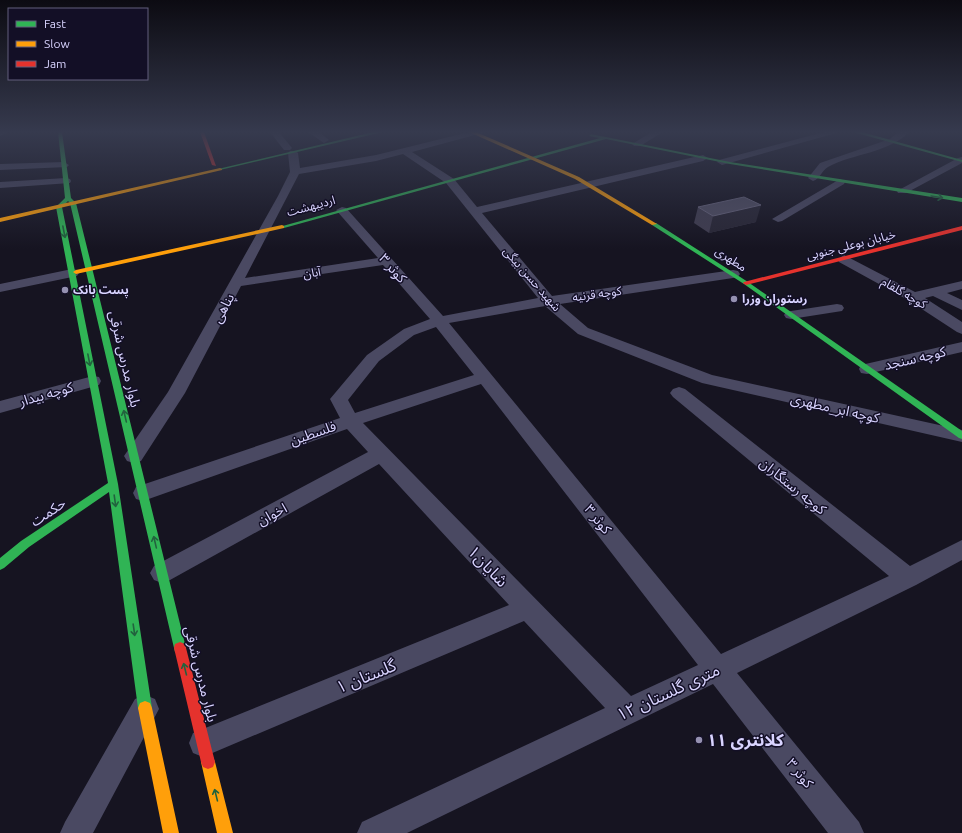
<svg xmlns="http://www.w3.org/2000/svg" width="962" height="833" viewBox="0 0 962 833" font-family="Ubuntu,'Noto Sans Arabic',sans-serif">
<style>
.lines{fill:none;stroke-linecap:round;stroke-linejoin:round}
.street{fill:#4a4962;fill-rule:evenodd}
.fast{fill:#30b455;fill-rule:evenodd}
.slow{fill:#ff9f0a;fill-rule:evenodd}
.jam{fill:#e5322d;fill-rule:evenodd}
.wall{fill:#403d50}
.shaded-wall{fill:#282635}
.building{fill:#504e63;stroke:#66637b}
.oneway{stroke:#22623e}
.poi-dot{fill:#9591b1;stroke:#130f26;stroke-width:1.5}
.labels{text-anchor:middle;stroke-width:3;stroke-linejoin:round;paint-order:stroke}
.far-street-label{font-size:12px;fill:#d9d4ff;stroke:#130f26}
.far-poi-label{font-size:12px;font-weight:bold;fill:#d9d4ff;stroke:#130f26;text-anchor:start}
.street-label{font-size:14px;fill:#d9d4ff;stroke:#130f26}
.near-street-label{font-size:17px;fill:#d9d4ff;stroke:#130f26}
.near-poi-label{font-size:17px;font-weight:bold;fill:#d9d4ff;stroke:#130f26;text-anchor:start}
</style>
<rect width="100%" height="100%" fill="#161421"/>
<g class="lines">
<path class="street" d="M0,132H9L0,136Z
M270,132H279L292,148L290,150H284Z
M308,132H319L329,140L324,143Z
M469,132H486L412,152L454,179L477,207L703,155L708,158L703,161L482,213L552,296L733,270L738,271L740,274L738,277L733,278L560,304L588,328L712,375L962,430V442L702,383L578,334L545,306L449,323L721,654L889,576L673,397L670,393L673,389L679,387L685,389L910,566L962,540V560L916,585L737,673L859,822L864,833H828L713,684L407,833H357L362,822L605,708L524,621L203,757L193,753L189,743L193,733L509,605L379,464L170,580L162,583L154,580L150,573L154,566L368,452L347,429L143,501L136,499L133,493L136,487L340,418L330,399L367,355L404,329L430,319L383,265L241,286L185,393L141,461L134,463L127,461L124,456L168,392L278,196L290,172L288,153L290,151H296L298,153L300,168L376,155ZM403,154L446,183L538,298L443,316L346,208L342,207L336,210L378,258L245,278L299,174L376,161ZM436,327L474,375L355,413L348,400L379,361L414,335ZM481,384L698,665L631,696L363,423Z
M652,132H663L640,146H634L632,144Z
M824,132H840L722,165L717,162L719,160Z
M898,132H909C889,153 854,153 828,167C822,170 820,179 813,181L808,178L820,163L890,139Z
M962,157V163L906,193H898L897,191L958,158Z
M64,162L69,165L67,167L0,170V164Z
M66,178L70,179L71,181L70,183L0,188V182Z
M840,179L845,182L844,184L782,221L778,222L772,219Z
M844,255L915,292L962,281V289L947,293L962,300V310L933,296L925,298L962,322V334L957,332L908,300L839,262L838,259Z
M72,269L77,270L79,273L77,276L0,292V284Z
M837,304L842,305L844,308L842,311L791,319L786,318L784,315L786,312L791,311Z
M962,342V352L867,374L861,373L859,369L861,365Z
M93,376L99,377L101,381L99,385L0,413V401Z
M145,695L155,699L159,709L93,833H60L65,822L135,699Z"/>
<path class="fast" d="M58,132H62L71,198L76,203L186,648L185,652L180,654L175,652L174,648L70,203L68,201L62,207L118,484L152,708L150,713L145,715L140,713L138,708L109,492L29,547L4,568L0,570V558L21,541L108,483L56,207L65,198Z
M373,132H383L220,170L218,169Z
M853,132H862L962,160V162Z
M591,134L730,162L962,198V202L730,164L606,139L284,228L279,227L600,138L589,136Z
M652,223H656L748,282L962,431V439L959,438L744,284L652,225Z"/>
<path class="slow" d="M469,132H476L579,177L657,224L652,225L575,179Z
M220,168L222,169V170L0,222V218Z
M282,225L284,226V228L76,274L73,272L76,270Z
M145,701L150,703L152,708L179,833H163L138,708L140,703Z
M208,755L213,757L215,762L233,833H217L201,762L203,757Z"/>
<path class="jam" d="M200,132H204L216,166L212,165Z
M962,226V230L746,285L743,283L744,282Z
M180,642L185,644L186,648L215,762L213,767L208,769L203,767L201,762L174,648L175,644Z"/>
</g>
<path class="wall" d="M698,207L756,222L709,233L694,223Z"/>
<path class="shaded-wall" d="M761,205L756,222L709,233L713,216Z"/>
<path class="building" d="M744,197L761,205L713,216L698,207Z"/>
<defs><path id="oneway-shaft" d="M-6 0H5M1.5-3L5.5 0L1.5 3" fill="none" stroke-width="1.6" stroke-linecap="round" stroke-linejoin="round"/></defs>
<g class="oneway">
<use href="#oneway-shaft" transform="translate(937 197) rotate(9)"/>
<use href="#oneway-shaft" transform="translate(64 232) rotate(79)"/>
<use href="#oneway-shaft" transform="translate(89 360) rotate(79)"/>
<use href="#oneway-shaft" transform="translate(125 416) rotate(-103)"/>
<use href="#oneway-shaft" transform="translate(115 501) rotate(82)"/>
<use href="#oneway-shaft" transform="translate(155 542) rotate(-103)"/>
<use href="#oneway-shaft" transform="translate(134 630) rotate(82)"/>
<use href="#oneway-shaft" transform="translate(185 669) rotate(-104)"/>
<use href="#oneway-shaft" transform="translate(216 795) rotate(-104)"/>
</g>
<linearGradient id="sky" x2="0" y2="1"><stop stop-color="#0c0b12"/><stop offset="0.53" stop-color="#363a4e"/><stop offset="1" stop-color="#363a4e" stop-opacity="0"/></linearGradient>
<rect width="962" height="249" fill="url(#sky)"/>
<g class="poi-dot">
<circle cx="65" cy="290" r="4"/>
<circle cx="734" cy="299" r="4"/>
<circle cx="699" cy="740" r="4"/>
</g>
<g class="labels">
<g class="far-street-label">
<text transform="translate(311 206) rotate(-15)" y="4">اردیبهشت</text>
<text transform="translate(851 245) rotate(-14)" y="4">خیابان بوعلی جنوبی</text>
<text transform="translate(731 259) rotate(33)" y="4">مطهری</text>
<text transform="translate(312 273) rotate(-9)" y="4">آبان</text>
<text transform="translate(532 279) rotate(49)" y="4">شهید حسن بیگی</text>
<text transform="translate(904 293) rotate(30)" y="4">کوچه گلفام</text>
<text transform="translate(597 294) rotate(-8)" y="4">کوچه قرنیه</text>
</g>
<g class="far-poi-label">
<text x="73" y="294">پست بانک</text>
<text x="742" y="303">رستوران وزرا</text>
</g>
<g class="street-label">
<text transform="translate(393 268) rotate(49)" y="5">کوثر ۳</text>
<text transform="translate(223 308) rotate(-62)" y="5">پناهی</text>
<text transform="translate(915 358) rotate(-13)" y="5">کوچه سنجد</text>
<text transform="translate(125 359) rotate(77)" y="5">بلوار مدرس شرقی</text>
<text transform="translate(46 394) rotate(-16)" y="5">کوچه بیدار</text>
<text transform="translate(835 408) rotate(13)" y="5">کوچه ابر_مطهری</text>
<text transform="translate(313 433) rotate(-19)" y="5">فلسطین</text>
<text transform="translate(793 486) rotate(39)" y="5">کوچه رستگاران</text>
<text transform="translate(48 512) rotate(-34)" y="5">حکمت</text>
<text transform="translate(272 514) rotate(-28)" y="5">اخوان</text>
<text transform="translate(598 519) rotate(51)" y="5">کوثر ۳</text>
<text transform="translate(201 674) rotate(76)" y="5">بلوار مدرس شرقی</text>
<text transform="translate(800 773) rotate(51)" y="5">کوثر ۳</text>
</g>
<g class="near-street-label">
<text transform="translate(488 566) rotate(46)" y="6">شایان۱</text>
<text transform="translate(366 676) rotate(-22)" y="6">گلستان ۱</text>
<text transform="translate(668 692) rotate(-25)" y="6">۱۲ متری گلستان</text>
</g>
<g class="near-poi-label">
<text x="707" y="746">کلانتری ۱۱</text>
</g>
</g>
<rect x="8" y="8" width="140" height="72" fill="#130f26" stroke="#625e7d"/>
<rect x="16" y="21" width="20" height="6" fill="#30b455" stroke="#625e7d"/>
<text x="44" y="28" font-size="12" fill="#d9d4ff">Fast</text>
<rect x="16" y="41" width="20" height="6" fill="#ff9f0a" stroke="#625e7d"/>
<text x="44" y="48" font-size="12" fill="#d9d4ff">Slow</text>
<rect x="16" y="61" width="20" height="6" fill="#e5322d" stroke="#625e7d"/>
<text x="44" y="68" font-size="12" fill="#d9d4ff">Jam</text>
</svg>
